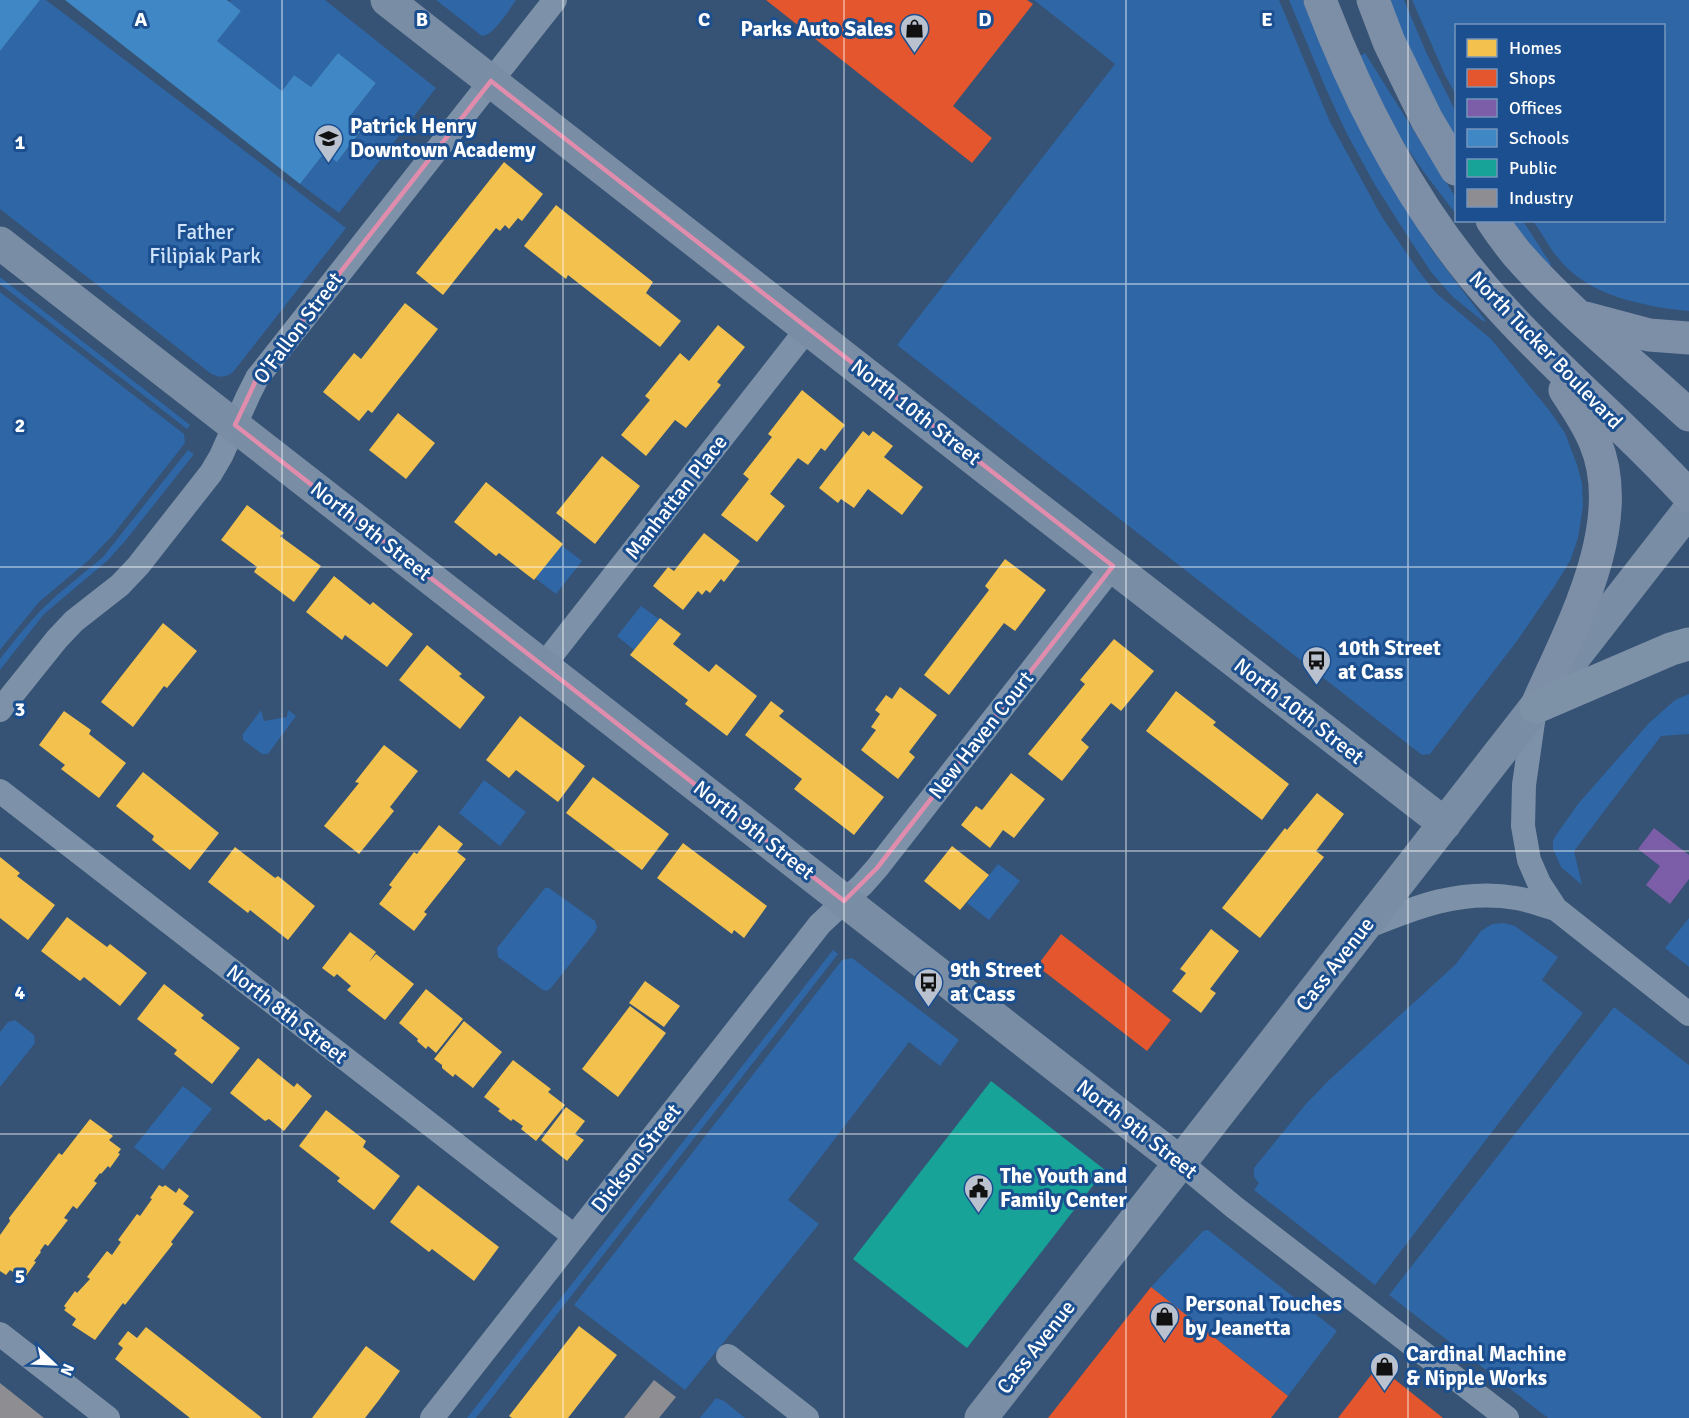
<svg xmlns="http://www.w3.org/2000/svg" width="1689" height="1418" viewBox="0 0 1689 1418" font-family="Signika,sans-serif">
<style>
.green{fill:#2f66a5}
.homes{fill:#f2c14e}
.shops{fill:#e4572e}
.offices{fill:#7b5ea7}
.schools{fill:#3f88c5}
.public{fill:#17a398}
.industry{fill:#8d8d92}
.lines{fill:none;stroke-linecap:round;stroke-linejoin:round}
.street{stroke:#7d92a8;stroke-width:24}
.secondary{stroke:#798da4;stroke-width:33}
.primary{stroke:#7d8ea7;stroke-width:33}
.highway{stroke:#7e92a7;stroke-width:33}
.marked{fill:none;stroke:#e08cad;stroke-width:4.5;stroke-linejoin:round}
.grid{fill:none;stroke:#fff;stroke-width:1.5;stroke-opacity:0.55}
.labels{text-anchor:middle;stroke-width:6;stroke-linejoin:round;paint-order:stroke}
.poi-label{font-size:21px;font-weight:bold;fill:#fff;stroke:#1b4f8f;text-anchor:start}
.park-label{font-size:21px;fill:#cfe3fa;stroke:#1b4f8f}
.street-label{font-size:21px;fill:#fff;stroke:#1b4f8f}
.grid-label{font-size:20px;text-anchor:middle;font-weight:bold;fill:#fff;stroke:#1b4f8f;stroke-width:6;stroke-linejoin:round;paint-order:stroke}
</style>
<rect width="100%" height="100%" fill="#365274"/>
<path class="green" d="M40,0H46L346,228L233,372C226,378 218,378 210,373L0,209V51Z
M231,0H325L436,88L339,213L300,184L325,152L338,161L364,128L350,116L376,83L338,53L311,87L294,75L282,91L217,41L241,11L229,2Z
M436,0H516C511,8 494,33 486,35C482,37 480,35 477,32Z
M1034,0H1279L1330,122L1382,217L1421,274L1436,293L1491,339L1549,410L1565,433L1577,465L1582,483L1583,506L1578,538L1570,561L1554,587L1517,641L1430,754L1422,755L897,345L1115,64Z
M1289,0H1303L1307,12L1396,194L1434,253L1485,320L1484,322L1453,297L1431,272L1403,229L1375,185L1347,134L1326,89Z
M1388,0H1404L1426,52L1456,112V139C1431,94 1408,48 1388,0Z
M1412,0H1689V311C1646,307 1588,296 1559,259C1549,248 1542,233 1533,221L1664,220V26H1456V95L1445,75Z
M1365,53L1456,198V214L1426,175L1398,135L1360,56Z
M1509,221H1523L1551,264L1550,266L1536,252Z
M0,277L190,425L187,429L0,284Z
M0,292L184,434L185,443L112,536L88,561L39,602L0,650Z
M188,450L194,454L126,540L107,561L44,614L0,670V659L18,636L40,611L57,595L103,557Z
M561,545L582,561L556,594L535,578Z
M641,606L659,619L634,650L617,636Z
M1689,694V734L1661,736L1574,851L1582,885L1561,867L1553,849V841L1556,835L1578,804L1649,723L1675,700Z
M261,710L264,721L287,717L288,710L296,716L268,754H262L243,740V734Z
M484,780L526,812L500,846L459,813Z
M998,864L1020,881L989,920L967,903Z
M545,888H549L595,921L597,927L595,932L551,988L547,991L543,990L498,957L497,948Z
M1689,918V967L1665,948Z
M1504,923L1515,926L1558,957L1542,980L1583,1013L1375,1285L1254,1190L1259,1183C1254,1178 1253,1175 1254,1168L1305,1105L1327,1082L1456,964L1481,931L1492,924Z
M833,950L838,954L476,1418H467Z
M852,958L959,1040L940,1066L909,1042L788,1200L819,1224L685,1390L574,1305L842,960Z
M1614,1007L1689,1065V1418H1548L1389,1295Z
M15,1020L34,1035L35,1043L0,1087V1032L8,1022Z
M183,1086L212,1109L163,1170L134,1147Z
M1208,1230L1337,1331L1288,1396L1151,1287L1203,1231Z
M716,1398L724,1401L745,1418H700Z"/>
<path class="homes" d="M504,162L543,194L522,221L518,218L509,229L505,225L500,231L496,228L443,295L416,273Z
M556,205L653,282L646,293L681,321L660,347L568,275L566,279L524,246Z
M405,303L438,329L372,413L368,410L359,421L323,392L354,353L361,359Z
M718,325L745,347L717,382L721,385L686,428L675,420L646,456L621,435L650,400L645,396L680,353L689,361Z
M802,390L845,425L825,451L821,448L808,465L798,458L770,494L785,506L757,542L721,515L749,479L743,474L772,437L768,434Z
M398,413L435,443L406,479L369,450Z
M863,431L869,436L873,431L893,446L884,457L923,487L902,515L868,489L854,508L841,499L838,503L819,488Z
M602,456L640,486L595,544L556,513Z
M486,482L563,544L534,580L499,553L496,556L454,522Z
M247,505L284,533L280,536L321,566L294,602L254,572L257,567L221,540Z
M704,533L740,561L724,582L721,579L710,593L706,590L702,595L698,591L683,610L653,586L668,567L674,571Z
M1005,559L1046,590L1015,631L1004,623L949,695L924,675L989,590L985,586Z
M334,576L370,605L373,602L413,634L387,667L345,635L342,640L306,612Z
M660,618L681,634L673,644L709,672L716,664L757,696L727,736L685,704L688,700L630,655Z
M163,623L197,651L167,688L164,686L133,727L101,702Z
M1114,639L1154,671L1121,711L1111,703L1081,740L1089,747L1062,781L1028,754L1085,684L1080,680Z
M427,645L462,674L459,676L485,697L460,729L399,680Z
M900,687L937,715L909,752L915,757L898,779L861,750L876,730L871,727L880,714L875,710L886,695L892,699Z
M1176,691L1216,722L1213,725L1289,784L1262,820L1146,731Z
M771,701L784,711L779,716L884,797L854,835L794,789L802,779L745,735Z
M64,711L91,730L89,734L126,763L99,798L61,769L65,765L39,745Z
M520,716L585,766L558,802L516,770L509,778L486,760Z
M384,745L418,771L390,807L394,811L359,854L324,826L359,783L355,782Z
M143,772L219,833L190,870L152,840L154,836L116,806Z
M1011,773L1045,799L1014,838L1003,830L990,848L961,825L976,806L982,810Z
M593,777L669,834L642,870L566,813Z
M1317,793L1344,814L1316,851L1324,857L1260,938L1222,908L1285,828L1287,830Z
M439,825L463,844L457,852L466,859L424,912L427,914L414,931L379,904L392,887L389,885L414,852L417,854Z
M683,843L767,906L744,938L734,930L732,934L657,878Z
M952,846L989,875L960,910L924,881Z
M235,847L275,878L278,876L315,906L288,940L250,910L248,913L208,882Z
M0,857L20,873L17,876L55,905L28,940L0,918Z
M67,917L107,947L110,944L147,973L120,1006L84,977L80,981L41,951Z
M1211,929L1239,951L1210,989L1216,993L1201,1013L1172,991L1186,973L1180,969Z
M350,932L376,952L369,962L376,954L414,984L385,1020L347,990L351,986L337,974L334,977L322,968Z
M645,981L680,1006L664,1027L629,1003Z
M164,984L204,1015L201,1018L240,1048L212,1084L174,1054L177,1050L137,1019Z
M426,989L463,1019L436,1053L428,1046L426,1049L417,1041L418,1039L399,1023Z
M630,1006L666,1033L618,1097L582,1069Z
M464,1021L502,1052L473,1088L455,1074L453,1077L442,1068V1065L434,1059Z
M258,1058L294,1087L297,1083L312,1096L284,1131L269,1119L265,1121L230,1093Z
M513,1060L551,1089L548,1092L565,1105L536,1141L521,1129L523,1126L513,1119L511,1121L498,1111L500,1109L484,1097Z
M566,1107L585,1121L575,1134L584,1140L567,1161L541,1140Z
M326,1110L366,1141L363,1147L400,1176L374,1210L337,1181L340,1178L299,1146Z
M90,1119L113,1136L109,1140L121,1149L118,1153L120,1154L110,1168L108,1166L101,1174L100,1173L94,1181L97,1183L77,1209L73,1206L64,1218L68,1220L48,1246L45,1244L40,1251L41,1252L34,1261L36,1262L26,1276L24,1274L21,1277L10,1270L6,1275L0,1271V1235L10,1221L9,1218L59,1153L62,1155Z
M159,1185L163,1187L165,1185L176,1193L179,1188L189,1196L183,1204L194,1212L171,1242L173,1244L125,1305L123,1303L95,1340L72,1325L76,1319L64,1310L66,1308L64,1306L75,1291L77,1293L90,1279L87,1277L107,1251L112,1255L121,1242L118,1240L137,1214L140,1216L152,1199L150,1198Z
M418,1185L499,1247L474,1281L432,1249L429,1252L390,1222Z
M579,1326L617,1355L568,1418H512L509,1416Z
M146,1327L262,1418H190L115,1359L123,1348L118,1344L128,1331L137,1338Z
M366,1346L400,1371L379,1400L365,1418H312Z"/>
<path class="shops" d="M766,0H1027L1033,4L953,106L992,138L972,163Z
M1061,934L1171,1020L1147,1051L1037,966Z
M1151,1287L1288,1396L1271,1418H1048Z
M1378,1366L1443,1418H1338Z"/>
<path class="offices" d="M1654,828L1689,855V879L1670,904L1646,885L1660,866L1638,849Z"/>
<path class="schools" d="M0,0H40L0,51Z
M65,0H227L241,11L217,41L282,91L294,75L311,87L338,53L376,83L350,116L364,127L337,162L325,152L300,184Z"/>
<path class="public" d="M991,1081L1105,1170L967,1348L853,1259Z"/>
<path class="industry" d="M654,1380L676,1397L659,1418H624Z
M0,1383L44,1418H0Z"/>
<g class="lines">
<path class="street" d="M543,666L808,328
M1535,708L1524,785L1523,826L1529,860L1539,883L1556,909L1689,1014
M0,710L57,639L74,621L120,585L138,566L211,473L221,456L248,396L257,378L555,0
M0,791L574,1236
M1364,928C1413,908 1461,888 1516,898C1529,900 1542,905 1556,909
M1181,1163L1234,1207L1507,1418
M0,1334L108,1418
M728,1356L807,1418
M432,1418L820,924L862,885L877,868L1113,566"/>
<path class="secondary" d="M387,0L996,476L1445,824
M0,243L1181,1163
M981,1418L1689,510"/>
<path class="primary" d="M1320,0C1363,113 1420,221 1503,310C1562,375 1630,431 1689,496
M1373,0L1389,42L1427,120L1456,169
M1492,220C1500,232 1508,243 1517,254C1569,313 1631,362 1689,415
M1585,318L1649,335L1689,338
M1536,707C1569,632 1630,524 1595,442C1588,424 1576,407 1565,390"/>
<path class="highway" d="M1536,707L1671,649L1689,644"/>
</g>
<path class="marked" d="M491,81L1113,566L877,868L844,901L235,425L257,378Z"/>
<path class="grid" d="M282,0V1418M563,0V1418M844,0V1418M1126,0V1418M1408,0V1418M0,284H1689M0,567H1689M0,851H1689M0,1134H1689"/>
<defs>
<symbol id="shop-pin" viewBox="-11 -11 22 30"><path d="M0 17L-7.5 6A9.5 9.5 0 1 1 7.5 6Z" fill="#b9c2ce" stroke="#1b4f8f"/><path d="M-5-2.5h2.3a2.7 3.5 0 0 1 5.4 0H5L5.5 6h-11ZM-1.5-2.5h3a1.5 2.3 0 0 0-3 0Z" fill="#111"/></symbol>
<symbol id="school-pin" viewBox="-11 -11 22 30"><path d="M0 17L-7.5 6A9.5 9.5 0 1 1 7.5 6Z" fill="#b9c2ce" stroke="#1b4f8f"/><path d="M0-5L7-2L0 1L-7-2ZM-4 1L0 2.5L4 1V4Q0 6-4 4Z" fill="#111"/></symbol>
<symbol id="bus-pin" viewBox="-11 -11 22 30"><path d="M0 17L-7.5 6A9.5 9.5 0 1 1 7.5 6Z" fill="#b9c2ce" stroke="#1b4f8f"/><path d="M-5-6H5V4H4V6H2V4H-2V6H-4V4H-5ZM-3.5-4V0h7V-4ZM-3.5 1.2v1.5H-2V1.2ZM2 1.2v1.5H3.5V1.2Z" fill="#111"/></symbol>
<symbol id="civic-pin" viewBox="-11 -11 22 30"><path d="M0 17L-7.5 6A9.5 9.5 0 1 1 7.5 6Z" fill="#b9c2ce" stroke="#1b4f8f"/><path d="M-.6-6.5H3V-4.5H.6V-3L4-1V1h2V6H-6V1h2V-1L-.6-3ZM-1.2 2.5V6h2.4V2.5Z" fill="#111"/></symbol>
</defs>
<g fill-rule="evenodd">
<use href="#shop-pin" x="898" y="12" width="33" height="45"/>
<use href="#school-pin" x="312" y="122" width="33" height="45"/>
<use href="#bus-pin" x="1300" y="644" width="33" height="45"/>
<use href="#bus-pin" x="912" y="966" width="33" height="45"/>
<use href="#civic-pin" x="962" y="1172" width="33" height="45"/>
<use href="#shop-pin" x="1148" y="1300" width="33" height="45"/>
<use href="#shop-pin" x="1368" y="1350" width="33" height="45"/>
</g>
<g class="labels">
<g class="poi-label">
<text x="893" y="36" text-anchor="end">Parks Auto Sales</text>
<text x="350" y="133">Patrick Henry<tspan x="350" dy="24">Downtown Academy</tspan></text>
<text x="1338" y="655">10th Street<tspan x="1338" dy="24">at Cass</tspan></text>
<text x="950" y="977">9th Street<tspan x="950" dy="24">at Cass</tspan></text>
<text x="1000" y="1183">The Youth and<tspan x="1000" dy="24">Family Center</tspan></text>
<text x="1185" y="1311">Personal Touches<tspan x="1185" dy="24">by Jeanetta</tspan></text>
<text x="1406" y="1361">Cardinal Machine<tspan x="1406" dy="24">&amp; Nipple Works</tspan></text>
</g>
<g class="park-label">
<text x="205" y="239">Father<tspan x="205" dy="24">Filipiak Park</tspan></text>
</g>
<g class="street-label">
<text transform="translate(298 328) rotate(-53)" y="7">O'Fallon Street</text>
<text transform="translate(1546 350) rotate(46)" y="7">North Tucker Boulevard</text>
<text transform="translate(916 412) rotate(38)" y="7">North 10th Street</text>
<text transform="translate(676 497) rotate(-52)" y="7">Manhattan Place</text>
<text transform="translate(371 531) rotate(38)" y="7">North 9th Street</text>
<text transform="translate(1299 711) rotate(38)" y="7">North 10th Street</text>
<text transform="translate(981 735) rotate(-52)" y="7">New Haven Court</text>
<text transform="translate(754 830) rotate(38)" y="7">North 9th Street</text>
<text transform="translate(1335 964) rotate(-52)" y="7">Cass Avenue</text>
<text transform="translate(287 1014) rotate(38)" y="7">North 8th Street</text>
<text transform="translate(1137 1129) rotate(38)" y="7">North 9th Street</text>
<text transform="translate(636 1158) rotate(-52)" y="7">Dickson Street</text>
<text transform="translate(1036 1347) rotate(-52)" y="7">Cass Avenue</text>
</g>
</g>
<g class="grid-label">
<text x="141" y="26">A</text>
<text x="422" y="26">B</text>
<text x="704" y="26">C</text>
<text x="985" y="26">D</text>
<text x="1267" y="26">E</text>
<text x="20" y="149">1</text>
<text x="20" y="432">2</text>
<text x="20" y="716">3</text>
<text x="20" y="999">4</text>
<text x="20" y="1283">5</text>
</g>
<rect x="1455" y="24" width="210" height="198" fill="#1b4f8f" stroke="#7695bc" stroke-width="1.5"/>
<rect x="1467" y="39" width="30" height="18" fill="#f2c14e" stroke="#7695bc" stroke-width="1.5"/>
<text x="1509" y="54" font-size="18" fill="#ffffff">Homes</text>
<rect x="1467" y="69" width="30" height="18" fill="#e4572e" stroke="#7695bc" stroke-width="1.5"/>
<text x="1509" y="84" font-size="18" fill="#ffffff">Shops</text>
<rect x="1467" y="99" width="30" height="18" fill="#7b5ea7" stroke="#7695bc" stroke-width="1.5"/>
<text x="1509" y="114" font-size="18" fill="#ffffff">Offices</text>
<rect x="1467" y="129" width="30" height="18" fill="#3f88c5" stroke="#7695bc" stroke-width="1.5"/>
<text x="1509" y="144" font-size="18" fill="#ffffff">Schools</text>
<rect x="1467" y="159" width="30" height="18" fill="#17a398" stroke="#7695bc" stroke-width="1.5"/>
<text x="1509" y="174" font-size="18" fill="#ffffff">Public</text>
<rect x="1467" y="189" width="30" height="18" fill="#8d8d92" stroke="#7695bc" stroke-width="1.5"/>
<text x="1509" y="204" font-size="18" fill="#ffffff">Industry</text>
<g transform="translate(54 1364) rotate(113)" stroke="#1b4f8f" stroke-width="4.5" paint-order="stroke">
<path d="M0-4.5L10 22L0 15L-10 22Z" fill="#ffffff"/>
<text y="-9" font-size="16" font-weight="bold" text-anchor="middle" fill="#ffffff">N</text>
</g>
</svg>
